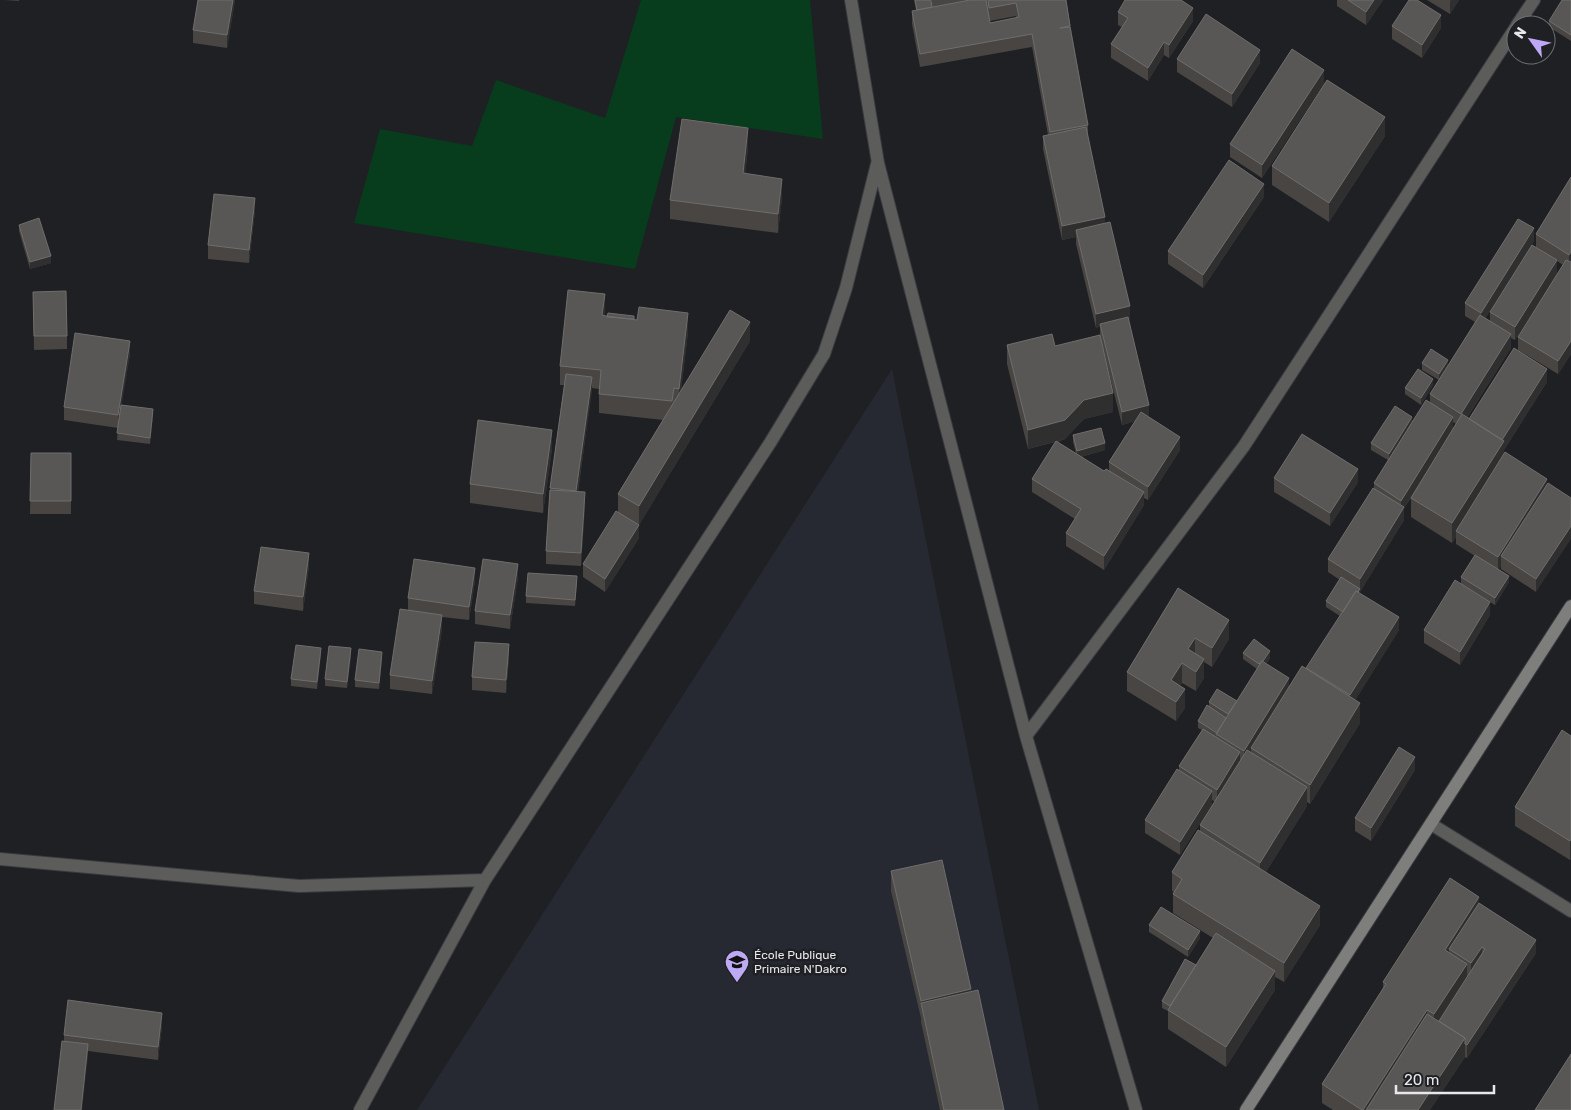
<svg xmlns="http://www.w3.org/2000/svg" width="1571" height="1110" viewBox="0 0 1571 1110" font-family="Rubik,sans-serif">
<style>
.built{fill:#262932}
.green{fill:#073c1d}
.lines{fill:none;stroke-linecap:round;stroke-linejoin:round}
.street-casing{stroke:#3b3c40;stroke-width:14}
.secondary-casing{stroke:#3b3c40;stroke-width:14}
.street{stroke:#5c5d5b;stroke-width:12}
.secondary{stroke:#7e7f7c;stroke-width:12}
.wall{fill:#484543;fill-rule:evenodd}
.shaded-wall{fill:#302f2f}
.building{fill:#595755;stroke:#6f6e6c}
.labels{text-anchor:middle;stroke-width:5;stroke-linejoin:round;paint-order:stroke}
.poi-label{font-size:12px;fill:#e7e8eb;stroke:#1f2024;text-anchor:start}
</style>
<rect width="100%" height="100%" fill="#1f2024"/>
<path class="built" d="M892,369L1039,1110H417Z"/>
<path class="green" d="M641,0H810L823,139L676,117L635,269L354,223L380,129L472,146L496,80L605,118Z"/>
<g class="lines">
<defs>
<path id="street" d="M851,0L878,163L1026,736L1136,1110
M1517,25L1534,0
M1026,736L1244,446L1516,27
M1431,824L1571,911
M0,859L299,886L485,880
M360,1110L485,880L770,443L824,354L846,288L877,164"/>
<path id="secondary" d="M1246,1110L1571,606"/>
</defs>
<use href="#street" class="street-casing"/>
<use href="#secondary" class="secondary-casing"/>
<use href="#street" class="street"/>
<use href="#secondary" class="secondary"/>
</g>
<path class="wall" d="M4,0H19V1Z
M198,0H235L227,48L193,43V30Z
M914,0H931L932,7V0H1066L1088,125V136L1105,223L1130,319L1128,320L1149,417L1180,450L1148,500L1144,498V505L1104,570L1066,546V533L1075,519L1032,492V479L1055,442L1028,449L1007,364V345L1055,346L1113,412L1084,419L1065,439L1057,442L1076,453L1073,442V435L1105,450L1081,457L1104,471H1109V462L1135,421L1122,425L1100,337V326L1096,328L1076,244V237L1062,240L1043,149V136L1048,135L1032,47L920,67L912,24V11L916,10ZM1016,16V18L990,23V21Z
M1337,0H1383L1366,25L1337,6Z
M1427,0H1459L1450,14Z
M1571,0V41L1549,27V21Z
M1118,12L1193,21L1169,58L1164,55L1148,81L1111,58V44L1122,27L1118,25Z
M1392,26L1441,28L1422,58L1392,39Z
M1177,59L1260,63L1232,107L1177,72Z
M1324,83L1262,178L1230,157V144Z
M1385,136L1329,222L1272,185V166Z
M748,147L745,174L782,198L778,233L670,219V200Z
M1571,177V354L1558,374L1518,350V337L1563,265L1536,247V234Z
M1264,197L1203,288L1168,264V251Z
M255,211L249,263L208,259V245Z
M19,225L51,263L30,269L19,231Z
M1534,241L1485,318L1490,321V312L1557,274L1515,340L1511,338V348L1467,418L1469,419L1547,382L1504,450V453L1547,479L1536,592L1501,569V565L1499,569L1509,582L1495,605L1461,584V577L1475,556L1456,544V537L1452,543L1411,517V498L1404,508V520L1360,592V593L1399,630L1355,700L1360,723L1310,804L1307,802V806L1266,872L1320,925L1284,982L1275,977V990L1226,1067L1168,1029V1011L1162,1008V1001L1196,965L1213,938L1173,913V894L1174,892L1172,891V872L1200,831V825L1215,802L1212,800V804L1180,855L1145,833V820L1179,770V766L1202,730L1198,728V721L1209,706V702L1237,701L1257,669L1243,659V653L1270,658L1266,664L1289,686L1306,669L1340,616L1326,607V601L1340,580L1328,572V559L1374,489V483L1388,460L1371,450V443L1412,421L1430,402V394L1439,380L1422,370V363L1448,366L1475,322L1465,316V303ZM1453,422L1456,424L1453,428Z
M33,292L67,336V349L34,350Z
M605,313L604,316H606L634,319L688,332L681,390L750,341L639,525V538L605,592L583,577V564L618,512V494L663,420L599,413V389L592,388L578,492L585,505L581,566L546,564V551L550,488L564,385H560V366Z
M130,354L121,405L153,416L150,444L117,440L118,428L64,420V407Z
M1433,385L1421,405L1405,394V388Z
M552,449L543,513L470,503V484Z
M31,453H71V514H30Z
M1274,478L1358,482L1330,526L1274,492Z
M309,566L303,611L254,604V591Z
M518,577L510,629L475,624V611Z
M475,581L469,620L442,617V629L432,694L390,689V675L408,610V598Z
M577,583L575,606L526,603V596Z
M1178,588L1229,639L1212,667L1204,662V678L1196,691L1182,683L1180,685L1185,708L1176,721L1127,691V672Z
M1490,615L1460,665L1424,643V630Z
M321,654L317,689L291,686V679Z
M351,655L347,688L325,686V679Z
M509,657L506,693L472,690V677Z
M382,659L379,689L355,687V680Z
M1571,736V858L1570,860L1515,826V807Z
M1415,770L1371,841L1355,831V818Z
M891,871L971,992L1004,1110H940L921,1022V1018L891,891Z
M1479,903L1536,953L1467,1058L1465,1057L1430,1110H1333L1322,1103V1084L1383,988V982Z
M1149,925L1200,938L1188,957L1149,932Z
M162,1026L158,1060L88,1051V1057L64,1042V1035Z"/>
<path class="shaded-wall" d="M233,0H235L227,48V35Z
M1374,0H1383L1366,25V12Z
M1451,0H1459L1450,14V1Z
M1193,8V21L1169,58V45Z
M1441,15V28L1422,58V45Z
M1164,42V55L1148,81V68Z
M1260,50V63L1232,107V94Z
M1324,70V83L1262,178V165Z
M1385,117V136L1329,222V203Z
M748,128V147L743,193V173Z
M782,179V198L778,233V214Z
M1264,184V197L1203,288V275Z
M255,198V211L249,263V250Z
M1105,217V230H1076V237L1062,240V226Z
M1534,228V241L1481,326V313Z
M1571,252V265L1569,268V255Z
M51,256V263L30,269V262Z
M1557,260V274L1515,340V327Z
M605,294V313L602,334V315Z
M1130,306V319L1101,326L1100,324V326L1096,328V314Z
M688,313V332L679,408V389Z
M750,322V341L639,525V506Z
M1511,334V348L1461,427V414Z
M130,341V354L118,428V415Z
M1571,341V354L1558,374V361Z
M1448,360V366L1439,380V374Z
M1547,369V382L1504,450V460L1456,531V537L1452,543V523L1501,442Z
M592,377V391L576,504V491Z
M1433,379V385L1421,405V398Z
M1113,393V412L1084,419L1065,439L1028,449V430L1084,400Z
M1149,405V418L1122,425V412Z
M153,409V416L150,444V438Z
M1412,417V424L1389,461V454Z
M1453,417V430L1404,508V520L1360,592V596L1345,619L1360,589V579L1401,513V501Z
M552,430V449L543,513V494Z
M1180,437V450L1148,500V487Z
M1105,443V450L1077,458V451Z
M1358,469V482L1330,526V513Z
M1547,479V492L1501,556V565L1498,570V557Z
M585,492V505L581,566V553Z
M1144,492V505L1104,570V556Z
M639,525V538L605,592V579Z
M1571,526V539L1536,592V579Z
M309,553V566L303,611V597Z
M518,564V577L510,629V615Z
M475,568V581L469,620V607Z
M1509,576V582L1495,605V598Z
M1490,602V615L1460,665V652Z
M442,615V629L432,694V681Z
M1399,617V630L1350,709V695Z
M1229,620V639L1212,667V648Z
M1195,638V657L1188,649Z
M509,644V657L506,693V680Z
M321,648V654L317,689V682Z
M351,648V655L347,688V682Z
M1270,651V658L1260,672V665Z
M382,652V659L379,689V683Z
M1204,659V678L1196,691V672Z
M1182,663V683L1171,699V680Z
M1289,678V691L1251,748V753L1244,764V751Z
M1185,689V708L1176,721V702Z
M1360,703V723L1310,804V785Z
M1240,752V766L1217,803V790Z
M1415,757V770L1371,841V828Z
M1307,787V806L1260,882V863Z
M1212,791V804L1180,855V842Z
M1571,839V858L1570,860V841Z
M1479,897V916L1449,949V962L1445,950Z
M1320,906V925L1284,982V963Z
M1200,931V938L1188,957V950Z
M1536,940V953L1467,1058V1045Z
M1482,947V960L1471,976V963Z
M1467,964V983L1434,1034V1014Z
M1275,971V990L1226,1067V1047Z
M971,989V1008L921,1005V1001Z
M1427,1010V1029L1375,1110H1363Z
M162,1013V1026L158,1060V1047Z
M1465,1038V1057L1430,1110H1418Z
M88,1044V1057L82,1110H81Z"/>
<path class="building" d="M198,0H233L227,35L193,30Z
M915,0H931L932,7L917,10Z
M970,0H986L990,23L1019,17L1016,3L989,8L988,0H1066L1070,26L1060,28L1070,27L1088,125L1050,132L1032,34L920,54L912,11Z
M1125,0H1181L1193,8L1169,45L1164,42L1148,68L1111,44L1128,18L1118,12Z
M1348,0H1374L1366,12Z
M1409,0H1417L1441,15L1422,45L1392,26Z
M1562,0H1571V35L1549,21Z
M1206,14L1260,50L1232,94L1177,59Z
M1292,49L1324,70L1262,165L1230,144Z
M1327,80L1385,117L1329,203L1272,166Z
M682,119L748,128L743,173L782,179L778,214L670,200Z
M1086,127L1105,217L1062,226L1043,136Z
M1229,160L1264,184L1203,275L1168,251Z
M1571,177V252L1569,255L1536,234Z
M214,194L255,198L249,250L208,245Z
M39,218L51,256L30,262L19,225Z
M1518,219L1534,228L1481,313L1465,303Z
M1110,222L1130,306L1096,314L1076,230Z
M1532,245L1557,260L1515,327L1490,312Z
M1566,260L1571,262V341L1558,361L1518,337Z
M568,290L605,294L602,315L606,316L637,320L639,307L688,313L679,389L674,388L672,401L599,394L601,370L560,366Z
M66,291L67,336H34L33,292Z
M730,310L750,322L639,506L618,494Z
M608,313L634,316V319L607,317Z
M1480,315L1511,334L1461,414L1430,394Z
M1128,317L1149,405L1122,412L1100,324Z
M75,333L130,341L118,415L64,407Z
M1052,334L1055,346L1100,335L1113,393L1084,400L1065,420L1028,430L1007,345Z
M1514,348L1547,369L1502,440L1469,419Z
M1431,349L1448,360L1439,374L1422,363Z
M1418,369L1433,379L1421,398L1405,388Z
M566,374L592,377L576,491L550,488Z
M1426,400L1453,417L1401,501L1374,483Z
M121,405L153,409L150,438L117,433Z
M1395,406L1412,417L1389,454L1371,443Z
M1141,412L1180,437L1148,487L1109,462Z
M1462,414L1504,441L1452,523L1411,498Z
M478,420L552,430L543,494L470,484Z
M1101,428L1105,443L1077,451L1073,435Z
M1302,434L1358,469L1330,513L1274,478Z
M1056,441L1104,471L1106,469L1144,492L1104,556L1066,533L1081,509L1032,479Z
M1505,452L1547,479L1498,557L1456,531Z
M31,453H71V501H30Z
M1548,483L1571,498V526L1536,579L1501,556Z
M1373,488L1404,507L1360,579L1328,559Z
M550,490L585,492L581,553L546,551Z
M616,511L639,525L605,579L583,564Z
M261,547L309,553L303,597L254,591Z
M1475,555L1509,576L1495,598L1461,577Z
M414,559L475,568L469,607L408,598Z
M483,559L518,564L510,615L475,611Z
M528,573L577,576L575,600L526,596Z
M1341,577L1360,589L1358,592L1356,591L1343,612L1326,601Z
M1455,580L1490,602L1460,652L1424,630Z
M1178,588L1229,620L1212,648L1195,638L1188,649L1204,659L1196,672L1182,663L1171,680L1185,689L1176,702L1127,672Z
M1356,591L1399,617L1350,695L1306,668Z
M400,609L442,615L432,681L390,675Z
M1254,639L1270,651L1263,661H1262L1259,664L1243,653Z
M475,642L509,644L506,680L472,677Z
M296,645L321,648L317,682L291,679Z
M329,646L351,648L347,682L325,679Z
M359,649L382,652L379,683L355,680Z
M1262,661L1289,678L1244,751L1216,734Z
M1302,666L1360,703L1310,785L1251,748Z
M1217,689L1237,701L1228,714L1209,702Z
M1207,705L1226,718L1217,733L1198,721Z
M1203,729L1240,752L1217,790L1179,766Z
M1562,730L1571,736V839L1570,841L1515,807Z
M1399,747L1415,757L1371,828L1355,818Z
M1247,750L1307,787L1260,863L1200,825Z
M1177,769L1212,791L1180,842L1145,820Z
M1198,830L1320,906L1284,963L1173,894L1182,879L1172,872Z
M942,860L971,989L921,1001L891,871Z
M1450,878L1479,897L1445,950L1467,964L1434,1014L1427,1010L1363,1110H1362L1322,1084L1386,984L1383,982Z
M1479,903L1536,940L1467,1045L1465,1044V1038L1439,1021L1485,949L1482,947L1471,963L1449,949Z
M1161,907L1200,931L1188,950L1149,925Z
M1216,933L1275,971L1226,1047L1168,1010Z
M1185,959L1196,965L1170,1006L1162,1001Z
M978,990L1004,1110H944L921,1003Z
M68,1000L162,1013L158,1047L64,1035Z
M1427,1014L1465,1038L1418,1110H1366Z
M62,1041L88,1044L81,1110H54Z
M1571,1054V1110H1535Z"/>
<defs>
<symbol id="school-pin" viewBox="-11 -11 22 30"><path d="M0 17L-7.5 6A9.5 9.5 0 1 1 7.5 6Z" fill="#bea9f5" stroke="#1f2024"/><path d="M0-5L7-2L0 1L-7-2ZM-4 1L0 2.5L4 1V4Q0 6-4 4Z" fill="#111"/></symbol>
</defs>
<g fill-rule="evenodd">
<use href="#school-pin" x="723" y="948" width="28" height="38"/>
</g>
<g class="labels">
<g class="poi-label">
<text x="754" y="959">École Publique<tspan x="754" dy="14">Primaire N'Dakro</tspan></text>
</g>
</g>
<g transform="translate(1531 40) rotate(303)"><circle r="24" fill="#1f2024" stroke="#6f7074"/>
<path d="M0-4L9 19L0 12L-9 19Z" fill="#bea9f5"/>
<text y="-8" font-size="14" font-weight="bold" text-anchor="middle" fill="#e7e8eb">N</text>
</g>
<path d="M1396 1085v8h98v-8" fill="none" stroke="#e7e8eb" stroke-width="2.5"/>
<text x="1404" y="1085" font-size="15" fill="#e7e8eb" stroke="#1f2024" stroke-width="4" paint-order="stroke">20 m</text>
</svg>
